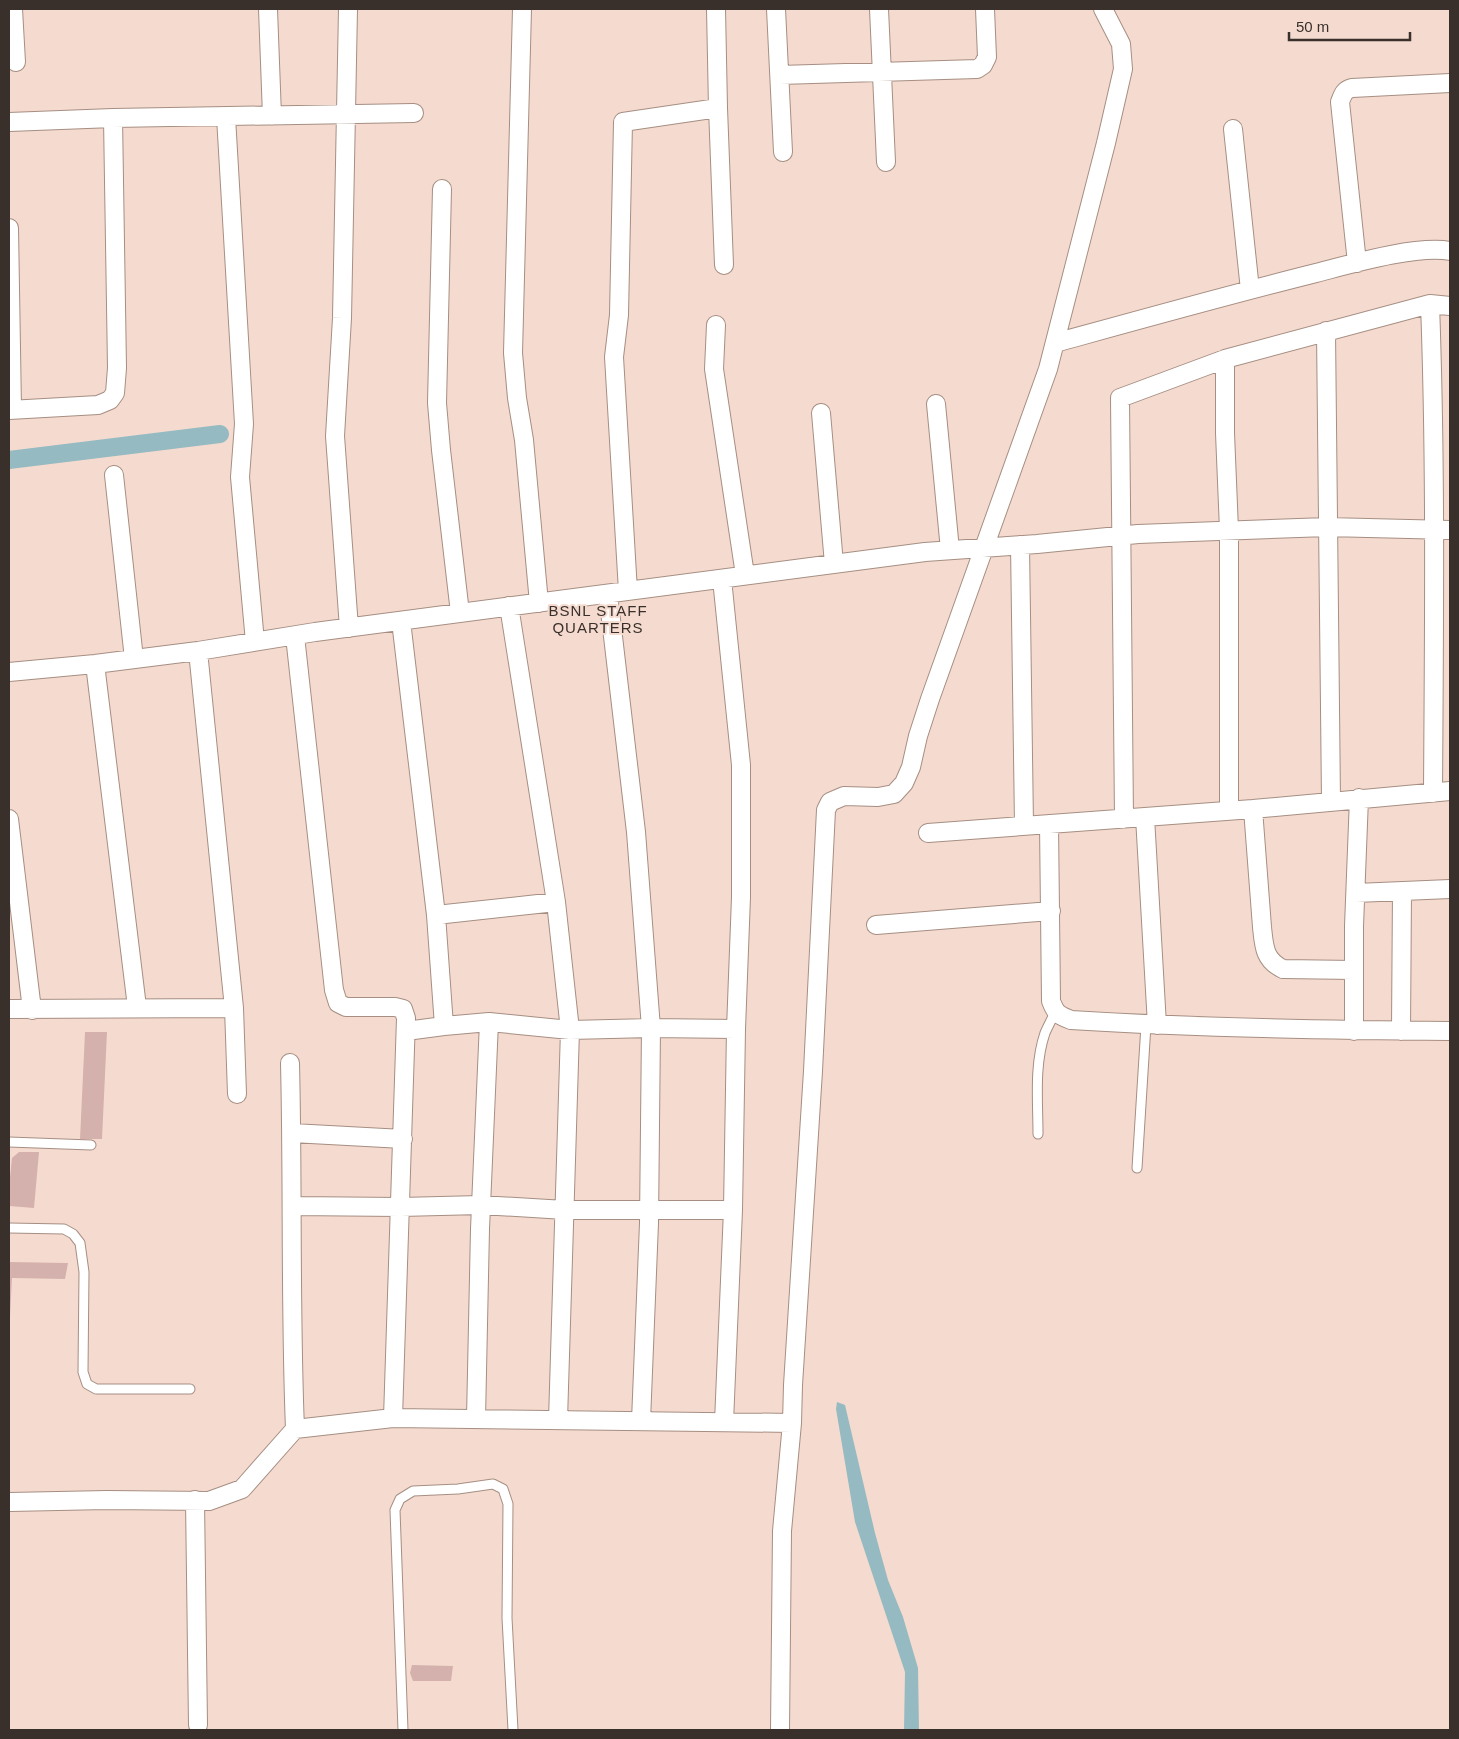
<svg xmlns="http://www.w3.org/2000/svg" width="1459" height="1739" viewBox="0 0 1459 1739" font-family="Arial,sans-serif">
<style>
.water{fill:#95bac1}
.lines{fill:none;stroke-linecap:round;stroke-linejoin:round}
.canal{stroke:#95bac1;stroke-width:18}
.building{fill:#d4b1ac}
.service-casing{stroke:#a68e82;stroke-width:11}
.minor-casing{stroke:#a68e82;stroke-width:20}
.service{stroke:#fff;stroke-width:9}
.minor{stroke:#fff;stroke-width:18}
.labels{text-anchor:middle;stroke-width:4;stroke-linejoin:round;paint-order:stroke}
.quarter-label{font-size:15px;letter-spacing:1px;fill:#3a302b;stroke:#f5dbcf}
</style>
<rect width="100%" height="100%" fill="#f5dbcf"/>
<path class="water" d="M837,1402L845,1405L875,1533L888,1580L903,1617L918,1668L919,1730H904L905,1672L855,1522L836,1409Z"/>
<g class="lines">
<path class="canal" d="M9,460L220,434"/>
</g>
<path class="building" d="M85,1032H107L102,1139H80Z
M19,1152H39L34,1208L9,1206V1187L12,1158Z
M9,1262L68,1263L65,1279L12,1278L10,1317H9Z
M412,1665L453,1666L451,1681H413L410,1673Z"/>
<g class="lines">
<defs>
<path id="service" d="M1038,1134C1038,1101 1034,1065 1045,1033C1048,1026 1052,1019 1055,1012
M9,1142L91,1145
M1137,1168L1146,1025
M9,1228L64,1229L73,1234L80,1243L84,1272L83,1372L87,1384L96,1389H190
M403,1730L395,1510L400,1499L413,1491L458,1489L493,1484L503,1489L508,1504L507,1618L513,1730"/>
<path id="minor" d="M13,9L16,62
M268,9L272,116
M348,9L342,318L335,436L349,628
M522,9L513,353L517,398L524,440L539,603
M716,9L718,108L724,265
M776,9L783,152
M879,9L886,162
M780,75L977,69L983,65L987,57L985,9
M226,117L244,424L240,477L255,642
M9,122L113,118L414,113
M1233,129L1250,290
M442,189L437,403L441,450L460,613
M9,228L12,409
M1357,263L1340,102C1343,94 1344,90 1352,88L1450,83
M1430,304C1436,467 1434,630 1433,793
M716,325L714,369L745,575
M1326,331L1331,801
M1055,343C1142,319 1228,295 1316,273C1351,264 1416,245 1450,251
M1225,359V433L1229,530V811
M936,404L950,550
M9,410L98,405L110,400L115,393L117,368L113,118
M821,413L834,564
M114,475L134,659
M1020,545L1024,825
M722,579L741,765V897L736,1029L733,1210L724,1422
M628,591L614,357L619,315L623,122L718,108
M608,594L636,832L651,1028L649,1223L641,1421
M509,606L556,902L570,1030L558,1420
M401,621L436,915L444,1026L406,1031
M295,636L334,990L338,1003L346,1007H395L403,1009L406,1018L393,1418
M198,651L234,1008L237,1094
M95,664L137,1007
M9,672L95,664L198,651L315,632L925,552L1037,544L1138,534L1327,527L1450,530
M1253,809L1262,927C1264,946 1264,960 1283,969L1354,970
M1145,817L1157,1025
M9,819L32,1010
M1124,819L1120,398L1225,359L1430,304L1450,306
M1049,824L1051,1001C1056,1014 1058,1015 1071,1020C1198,1028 1324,1030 1450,1031
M928,833L1253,809L1450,791
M1356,893L1450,889
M436,915L556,902
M876,925L1051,911
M9,1009L234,1008
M444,1026L489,1022L570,1030L651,1028L736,1029
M1354,1031V926L1359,798
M1401,1031L1402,891
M290,1063C293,1185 290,1307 295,1429
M292,1133L403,1139
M292,1206L400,1207L481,1205L565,1210H733
M476,1419L480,1229L489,1022
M195,1500L198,1725
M9,1502L107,1500L209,1501L242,1489L295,1429L393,1418L792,1423
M780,1730L782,1531L792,1423L793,1385L813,1071L826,810L830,802L844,796L878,797L894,794L904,783L911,767L918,736L930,699L1048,369L1106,143L1123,69L1121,44L1103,9"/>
</defs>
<use href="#service" class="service-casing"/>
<use href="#minor" class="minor-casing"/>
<use href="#service" class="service"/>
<use href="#minor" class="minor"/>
</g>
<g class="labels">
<g class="quarter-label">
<text x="598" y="616">BSNL STAFF<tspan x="598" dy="17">QUARTERS</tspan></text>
</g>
</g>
<rect width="1459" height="1739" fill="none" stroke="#3a302b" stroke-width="20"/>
<path d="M1289 32v8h121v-8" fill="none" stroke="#3a302b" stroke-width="2.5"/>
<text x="1296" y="32" font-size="15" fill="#3a302b" stroke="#f5dbcf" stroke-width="4" paint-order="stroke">50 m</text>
</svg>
